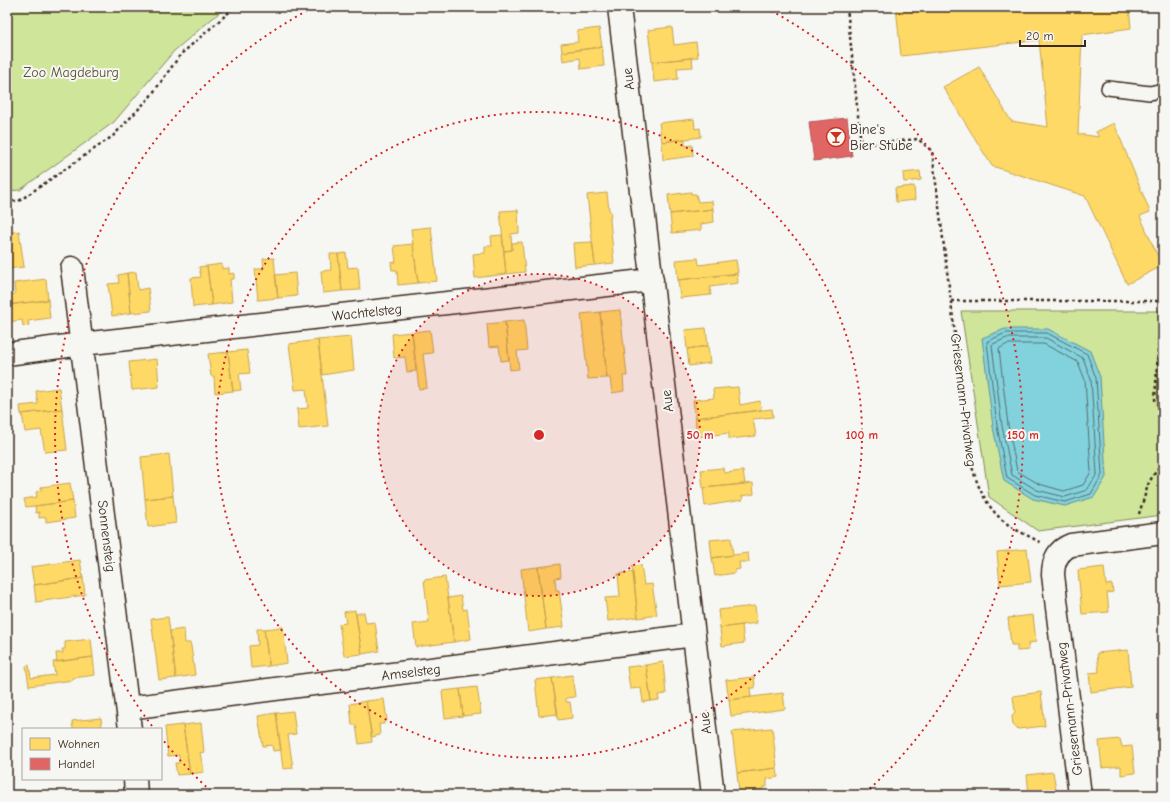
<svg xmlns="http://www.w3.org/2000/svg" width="1170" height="802" viewBox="0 0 1170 802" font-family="'Comic Neue',sans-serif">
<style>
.green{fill:#cfe59a;stroke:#85885c}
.water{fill:#82d2dd;stroke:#668f91}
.homes{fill:#ffd966;stroke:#c4a450}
.shops{fill:#e06666;stroke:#ae5450}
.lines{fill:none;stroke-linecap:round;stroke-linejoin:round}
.shore{stroke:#576d6a;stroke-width:1}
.service-casing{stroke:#3b2a1e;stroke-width:16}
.minor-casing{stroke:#3b2a1e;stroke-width:25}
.path{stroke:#3b2a1e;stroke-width:2.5;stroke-dasharray:3 3;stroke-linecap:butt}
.service{stroke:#f6f6f2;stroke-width:13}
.minor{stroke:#f6f6f2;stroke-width:22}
.ring{fill:none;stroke:#d62828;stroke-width:2;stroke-dasharray:2 4}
.labels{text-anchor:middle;stroke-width:4;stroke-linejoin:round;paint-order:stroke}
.park-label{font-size:14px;fill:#594f37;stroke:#f6f6f2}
.street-label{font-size:14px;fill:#3b2a1e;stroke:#f6f6f2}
.poi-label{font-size:14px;fill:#3b2a1e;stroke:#f6f6f2;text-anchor:start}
.centre{fill:#d62828;stroke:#f6f6f2;stroke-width:2}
.ring-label{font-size:12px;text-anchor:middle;font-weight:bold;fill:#d62828;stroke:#f6f6f2;stroke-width:4;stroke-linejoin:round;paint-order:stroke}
</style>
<rect width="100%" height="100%" fill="#f6f6f2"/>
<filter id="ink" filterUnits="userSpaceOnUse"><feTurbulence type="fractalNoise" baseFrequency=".025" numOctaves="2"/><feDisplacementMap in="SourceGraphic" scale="8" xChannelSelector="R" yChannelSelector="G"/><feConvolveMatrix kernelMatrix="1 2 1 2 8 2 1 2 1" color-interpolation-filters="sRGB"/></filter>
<g filter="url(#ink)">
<path class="green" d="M7,7H226L174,51L114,122L20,190L7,191Z
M961,311H1163V515L1038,531L989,497Z"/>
<path class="water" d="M1005,329H1048L1090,351L1100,377L1106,477L1094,497L1065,506L1033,499L1004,481L993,427L982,338Z"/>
<path class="homes" d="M896,7H1129L1131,28L1082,35L1078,134L1099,137L1096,132L1114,123L1150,212L1140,216L1162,266L1127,284L1085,196L992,166L943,87L979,67L1011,121L1048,127L1039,40L901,56Z
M672,27L674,45L696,42L698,57L652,62L648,30Z
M599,28L602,47L562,52L561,44L578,42L577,31Z
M602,47L604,66L581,69L580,58L563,61L562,52Z
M692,58L693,67L677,68L678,79L654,82L652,62Z
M694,119L695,129L700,128L701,137L662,142L659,123Z
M685,139V146L692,145L693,156L663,160L662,142Z
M920,171L921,180L904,182L903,173Z
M914,186L915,200L896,202L895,188Z
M691,192V194H696L698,202L712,201L713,209L670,214L668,195Z
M607,193L609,210L611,212L610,220L614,263L595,265L587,195Z
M713,209L714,222L701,224V230L672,233L670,214Z
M518,210L519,233L511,234L512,250L504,251L500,211Z
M431,227L437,281L418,283L411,229Z
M19,231L24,267L7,269V233Z
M502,235L506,274L475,278L473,254L485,253V246H492L491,236Z
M522,242L525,272L506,274L504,251L512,250V243Z
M592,242L595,265L575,267L573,243Z
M413,244L418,283L398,285L397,270H392L391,263L396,262L394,246Z
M346,253L348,268L358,267L360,290L342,291L338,254Z
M330,254H338L342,291L323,293L321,271L331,270Z
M274,258L278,298L258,300L255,269H264L263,259Z
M698,258L699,265L736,260L738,273L678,280L676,260Z
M222,264V269L229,268V274L234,273V279H230L232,302L212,305L207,266Z
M207,266L212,305L193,307L191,278L201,277L199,267Z
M136,272L138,290L148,288L151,311L131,313L127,273Z
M127,273L131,313L112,316L108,284L119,283L118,275Z
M295,273L297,296L278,298L275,275Z
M737,274L738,283L710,287L711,295L680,298L678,280Z
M46,279L48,300L7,305V295L15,294L14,283Z
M48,300L50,318L28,321L29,325L23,326L22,320L7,322V305Z
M620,310L627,376H623L624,391L612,393L610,378H607L600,312Z
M600,312L607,378L588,379L581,314Z
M524,320L527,350L517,351L519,369L510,370L505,322Z
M505,322L509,360L501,361L499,346L489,347L487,324Z
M706,328L708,346L687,349L685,330Z
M430,330L433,353L423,354L427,388L419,389L412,332Z
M412,332L416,371L407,372L405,357L394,358L392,334Z
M351,337L354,370L322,375L318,340Z
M318,340L328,426L299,429L297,409L308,408L306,389L295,390L289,344Z
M708,346L710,363L689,366L687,349Z
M247,350L250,373L239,374L241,390L233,391L228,352Z
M228,352L233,391L215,393L214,376H211L208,354Z
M157,359L159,387L132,390L129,362Z
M738,387L740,405L760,401L761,410L695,418L693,400L714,398L713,389Z
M59,388L62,409L21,414L20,406L38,404L36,391Z
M62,409L67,450L45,452L41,430L25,432L22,414Z
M772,409L773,417L753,419L756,436L729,439V433L697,437L695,418Z
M169,454L173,496L145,499L141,457Z
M723,468L724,473L743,471L745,484L703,488L701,470Z
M70,483L73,501L26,507L24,499L37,497L36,492L41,491V487Z
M753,483L754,494L742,496L743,500L705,506L703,488Z
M173,496L176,523L148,527L145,499Z
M73,501L75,518L46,522V517L39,518V512L36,513L35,506Z
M731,538L733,555L712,558L710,540Z
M1027,549L1031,582L1000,585L997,552Z
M748,553L749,562H739L740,569L735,570V573L715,576L712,558Z
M80,560L83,578L34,585L31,567Z
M560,564L561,577L555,578L556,590H559L564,627L546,629L538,567Z
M641,565L644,585L652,584L657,615L638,618L632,566Z
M538,567L546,629L528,632L521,569Z
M1104,567L1106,585L1112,584L1113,592L1107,593L1109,612L1082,614L1078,570Z
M633,572L638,617L608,621L605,598L620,597L618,574Z
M445,577L454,642L416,647L413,624L429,622L424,580Z
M83,578L85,595L36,602L34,585Z
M461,596L463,610L467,609L471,639L454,642L448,598Z
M755,606L757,623L720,628L718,610Z
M355,610L362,654L344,656L339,624L346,623L344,612Z
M364,612L366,623L375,622L379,651L362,654L356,614Z
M1033,615L1036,642L1028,643L1029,650L1017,651V645H1011L1008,618Z
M168,617L176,678L159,680L151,619Z
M742,625L744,643L722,646L720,628Z
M283,627L287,663L269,666L264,629Z
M184,629L185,643H190L191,646L195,675L176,678L170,631Z
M257,629H264L269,666L251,668L249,646L258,645Z
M91,639L93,657L57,662L56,653H63L62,649H65V642Z
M1128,650L1131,687L1091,692L1089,673L1099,672L1097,653Z
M93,657L95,675L73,678V680L29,686L26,666L29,665L31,678L55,675L53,662Z
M663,662L666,694L658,695L659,700L651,701L646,665Z
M646,665L651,701L643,702L641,688L630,689L627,667Z
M572,675L575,697L566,698V702H570L572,718L558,720L552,678Z
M754,677L755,688H750L751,697L729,700L726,680Z
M552,678L558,714L539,716L535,680Z
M477,687L481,714L463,716L460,689Z
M460,689L463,716L445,718L442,691Z
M1041,692L1045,726L1018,729L1013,725L1012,716L1015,712L1013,696Z
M783,693L785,709L731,716L729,700Z
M384,699L387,721H384V724H379L380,735L372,737L366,701Z
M366,701L372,742L359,744L356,725H352L350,704Z
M293,711L296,734L288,735L293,768L283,769L276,713Z
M276,713L281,750L273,751L272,745L263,746L258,716Z
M101,718L102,729H73L72,721Z
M201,723L204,752L200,753L204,772L190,774L183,725Z
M183,725L190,774L177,775L175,763H179V755L168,756L165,727Z
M772,728L777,768L737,773L732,732Z
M1120,739L1122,747L1132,746L1135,773L1121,775V766L1102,768L1099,741Z
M777,768L778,777L767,779V787H763V789L739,792L737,773Z
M1053,772L1057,795H1029L1027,775Z"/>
<path class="shops" d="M847,118L852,156L814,161L809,122Z"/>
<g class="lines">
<path class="shore" d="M1006,333H1047L1087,354L1096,378L1102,475L1091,494L1065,502L1035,495L1007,478L997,426L987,342Z
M1007,338H1046L1083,358L1091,379L1097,474L1087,490L1065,497L1037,490L1012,475L1002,426L992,345Z
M1008,344H1044L1078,362L1085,380L1091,472L1083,485L1064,491L1039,484L1017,471L1008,425L999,349Z"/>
<defs>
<path id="service" d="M1108,88L1150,93L1163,90"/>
<path id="minor" d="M619,7L713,795
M72,268L130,729
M7,354L82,344L652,280
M128,708L694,635
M135,779L136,795
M1080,795L1053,575C1053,561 1058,550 1071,545L1163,533"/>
</defs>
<use href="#service" class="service-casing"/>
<use href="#minor" class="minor-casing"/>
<path class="path" d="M847,7L861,145L918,139L932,151L971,462C976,484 987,509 1006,523C1016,531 1030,536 1041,543
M7,201H19L113,136L150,97L181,54L235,7
M951,301H1163
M1161,302L1155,400L1163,414
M1139,514L1149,482L1163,461"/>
<use href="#service" class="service"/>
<use href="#minor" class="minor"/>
</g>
</g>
<circle cx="539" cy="435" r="161" fill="#d62828" fill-opacity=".12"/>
<g class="ring">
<circle cx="539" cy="435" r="161"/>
<circle cx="539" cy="435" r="323"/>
<path d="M215 795A484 484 0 0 1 163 740M152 726A484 484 0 0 1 312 8M766 8A484 484 0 0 1 863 795"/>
</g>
<defs>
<symbol id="bar-ring" viewBox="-11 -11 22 22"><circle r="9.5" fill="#f6f6f2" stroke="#c8321e" stroke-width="1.5"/><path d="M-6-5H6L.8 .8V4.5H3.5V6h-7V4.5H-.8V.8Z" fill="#c8321e"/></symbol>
</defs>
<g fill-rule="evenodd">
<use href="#bar-ring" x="825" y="126" width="22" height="22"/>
</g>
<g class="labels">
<g class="park-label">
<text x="71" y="77">Zoo Magdeburg</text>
</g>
<g class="street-label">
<text transform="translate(628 79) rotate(-97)" y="5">Aue</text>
<text transform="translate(367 312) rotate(-6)" y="5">Wachtelsteg</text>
<text transform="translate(964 400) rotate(83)" y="5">Griesemann-Privatweg</text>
<text transform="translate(667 401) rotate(-97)" y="5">Aue</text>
<text transform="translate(107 536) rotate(83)" y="5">Sonnensteig</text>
<text transform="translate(411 672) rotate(-7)" y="5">Amselsteg</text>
<text transform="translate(1069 709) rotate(-97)" y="5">Griesemann-Privatweg</text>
<text transform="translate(705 723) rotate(-97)" y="5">Aue</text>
</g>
<g class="poi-label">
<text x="850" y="134">Bine's<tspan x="850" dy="16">Bier Stube</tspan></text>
</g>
</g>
<circle cx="539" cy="435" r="6" class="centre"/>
<g class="ring-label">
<text x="700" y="439">50 m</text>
<text x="862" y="439">100 m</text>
<text x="1023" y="439">150 m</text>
</g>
<rect width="1170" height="802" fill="none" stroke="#f6f6f2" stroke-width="24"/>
<rect x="12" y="12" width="1146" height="778" fill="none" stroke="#3b2a1e" stroke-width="1.5" filter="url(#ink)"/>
<rect x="22" y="728" width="140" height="52" fill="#f6f6f2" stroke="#aba49d"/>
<rect x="30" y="738" width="20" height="12" fill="#ffd966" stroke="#aba49d"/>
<text x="58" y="748" font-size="12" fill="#3b2a1e">Wohnen</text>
<rect x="30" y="758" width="20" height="12" fill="#e06666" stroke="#aba49d"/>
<text x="58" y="768" font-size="12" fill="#3b2a1e">Handel</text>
<path d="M1020 40v6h65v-6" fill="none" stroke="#3b2a1e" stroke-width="2"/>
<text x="1026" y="40" font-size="12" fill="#3b2a1e" stroke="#f6f6f2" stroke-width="3" paint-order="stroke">20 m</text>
</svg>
